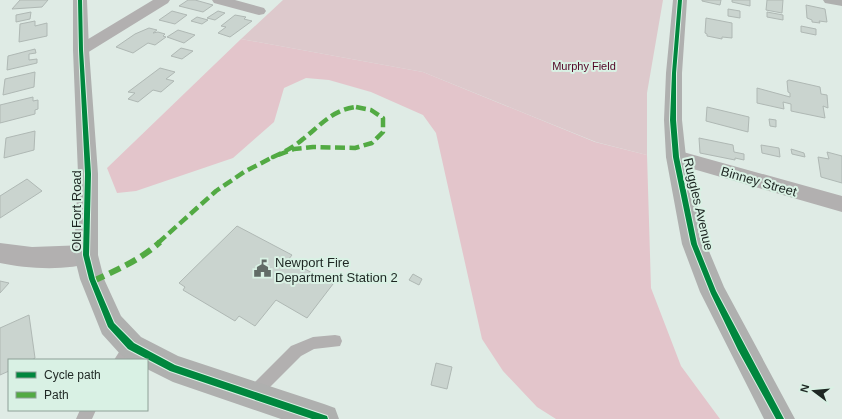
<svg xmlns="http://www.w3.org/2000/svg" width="842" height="419" viewBox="0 0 842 419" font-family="Arial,sans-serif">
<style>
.green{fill:#ddc9cc}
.forest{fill:#e3c5cb}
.building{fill:#cad4cf;stroke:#afb8b4}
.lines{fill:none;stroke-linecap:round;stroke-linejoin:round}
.lane{fill:#b2b0b0;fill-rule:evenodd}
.street{fill:#b2b0b0;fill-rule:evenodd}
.secondary{fill:#afb0af;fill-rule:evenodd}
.quiet-far1{stroke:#52aa43;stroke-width:4.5;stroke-dasharray:10 4.5;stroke-linecap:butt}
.quiet{stroke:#52aa43;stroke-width:6;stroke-dasharray:12 6;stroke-linecap:butt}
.cycleway-casing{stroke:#d9f1e4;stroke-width:2}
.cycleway{fill:#00873e;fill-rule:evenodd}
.labels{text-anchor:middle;stroke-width:4;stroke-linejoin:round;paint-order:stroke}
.far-park-label{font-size:11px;fill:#520425;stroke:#d9f1e4}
.street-label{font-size:13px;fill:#1e2723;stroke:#d9f1e4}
.poi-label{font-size:13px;fill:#1e2723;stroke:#d9f1e4;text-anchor:start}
</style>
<rect width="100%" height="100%" fill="#dfebe5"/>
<path class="green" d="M283,0H663L647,93V155L596,142L423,72L241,39Z"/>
<path class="forest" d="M241,39L423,72L595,142L647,155L651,288L681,366L720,419H556L537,407L503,371L482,339L436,133L423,115L371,92L329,80L306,78L284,88L274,122L233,158L136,191L117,193L107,168Z"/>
<path class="building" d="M20,0H48L42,7L12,9Z
M188,0H195L213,5L203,12L179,6Z
M702,0H721L720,5L702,1Z
M732,0H750V6L732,2Z
M767,0H783L782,13L766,10Z
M806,5L825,9L827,22L819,21L820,23L812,22V20L807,18Z
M728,9L740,11V18L728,16Z
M172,11L187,15L175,24L159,20Z
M218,11L225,13L215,20L207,18Z
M31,12L30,19L16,22V15Z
M767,12L783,15V20L767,17Z
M235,15L246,17L244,19L252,21L230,37L218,33L226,27L221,26Z
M197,17L208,20L202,24L191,21Z
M706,18L732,23V38L722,37V39L707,36V34L705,33Z
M35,21V26L47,23V36L19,42L20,24Z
M801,26L816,29V35L801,32Z
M149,28L157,30L153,33L158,32L165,34L163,36L166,37L155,45L148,43L133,53L116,47L135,34Z
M178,30L195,35L184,43L167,37Z
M181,48L193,51L182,59L171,56Z
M35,49L36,53L29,54V60L37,59V63L7,70L8,56Z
M160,68L175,72L166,79L174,81L161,92L153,90L138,102L128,99L135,93L128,92Z
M35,72L34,87L3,95L5,79Z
M789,80L820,87L821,94L827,95L828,108L823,106L825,118L791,111V104L783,102L784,109L757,103V88L790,97V93L788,92L787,81Z
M33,97V101L38,100V109L35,110V114L0,123V105Z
M707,107L749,117L748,132L706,121Z
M769,119L776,120V127L770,126Z
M35,131L34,150L4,158L6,138Z
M699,138L733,145L734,152L744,154V160L735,158V160L700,153Z
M761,145L779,148L780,157L762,153Z
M791,149L804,153L805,157L792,154Z
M827,152L842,156V183L821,177L818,157L829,159Z
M27,179L42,191L0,218V196Z
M237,226L292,255L288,260L333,284L307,318L276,300L255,326L239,316L235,321L183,290L185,287L179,283Z
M413,274L422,279L419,285L409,280Z
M0,281L9,283L0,293Z
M29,315L35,358L32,360H9V371L0,375V328Z
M436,363L452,367L447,389L431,385Z"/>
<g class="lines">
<path class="lane" d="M335,335L340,336L342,341L340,346L314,349L301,356L258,399L253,401L248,399L246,394L248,389L291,346L313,337Z
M131,339L136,341L138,346L129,360H114L126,341Z
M80,410H96L92,419H76Z"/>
<path class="street" d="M153,0H170L168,3L87,53L81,55L75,53L73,50L75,47Z
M212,0H235L264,8L266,11L264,14L259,15L214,3Z
M676,150L842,196V212L669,162L666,157L669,152Z
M0,243L32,247L86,245L94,248L98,255L94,262C68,271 27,269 0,263Z"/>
<path class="secondary" d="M73,0H87L89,50L98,174V255L104,279L121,316L141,337L178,356L324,404L335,408L339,419H281L173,382L147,369V360H130L121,355L102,334L80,279L74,255L78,174L73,50Z
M673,0H687L682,73V120L686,157L706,244L724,287L795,419H764L700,292L682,244L666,157L664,120L666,73Z
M823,0H842V6L825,3Z"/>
<path class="quiet-far1" d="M356,107L371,110L383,118V132L372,143L355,148L313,147L294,149L273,157C284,152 294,147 303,139C321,125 332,110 356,107Z
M158,243L216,191L244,172L273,157"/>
<path class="quiet" d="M93,281C117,270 140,260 160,242"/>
<defs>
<path id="cycleway" d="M78,0H82L83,50L91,174L89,255L95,279L114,323L134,343L175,365L324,415L327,416L328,419H312L170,371L128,349L108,327L89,279L83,255L85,174L79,50Z
M678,0H682L676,73V120L679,157L697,244L716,291L784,419H776L738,350L711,294L691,244L673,157L670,120L672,73Z"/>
</defs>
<use href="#cycleway" class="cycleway-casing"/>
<use href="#cycleway" class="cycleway"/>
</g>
<defs>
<symbol id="civic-bare" viewBox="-9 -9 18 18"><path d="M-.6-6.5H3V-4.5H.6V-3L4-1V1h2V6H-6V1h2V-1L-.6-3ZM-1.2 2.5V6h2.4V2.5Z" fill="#626c67" stroke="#d9f1e4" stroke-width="2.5" paint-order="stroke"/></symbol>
</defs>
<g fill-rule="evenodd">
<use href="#civic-bare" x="250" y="256" width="25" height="25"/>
</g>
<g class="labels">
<g class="far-park-label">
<text x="584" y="70">Murphy Field</text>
</g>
<g class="street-label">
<text transform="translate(759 181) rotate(16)" y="5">Binney Street</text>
<text transform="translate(699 204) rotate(77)" y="5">Ruggles Avenue</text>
<text transform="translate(76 211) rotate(-90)" y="5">Old Fort Road</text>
</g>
<g class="poi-label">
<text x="275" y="267">Newport Fire<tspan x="275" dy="15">Department Station 2</tspan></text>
</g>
</g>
<rect x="8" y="359" width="140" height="52" fill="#d9f1e4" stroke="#8ea097"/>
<rect x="16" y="372" width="20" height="6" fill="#00873e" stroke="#8ea097"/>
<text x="44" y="379" font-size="12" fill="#1e2723">Cycle path</text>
<rect x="16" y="392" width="20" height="6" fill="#52aa43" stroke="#8ea097"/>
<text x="44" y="399" font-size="12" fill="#1e2723">Path</text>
<g transform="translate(814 391) rotate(286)" stroke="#d9f1e4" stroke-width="3" paint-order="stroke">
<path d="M0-3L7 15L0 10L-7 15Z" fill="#1e2723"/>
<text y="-6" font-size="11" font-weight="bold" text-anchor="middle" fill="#1e2723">N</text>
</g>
</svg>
